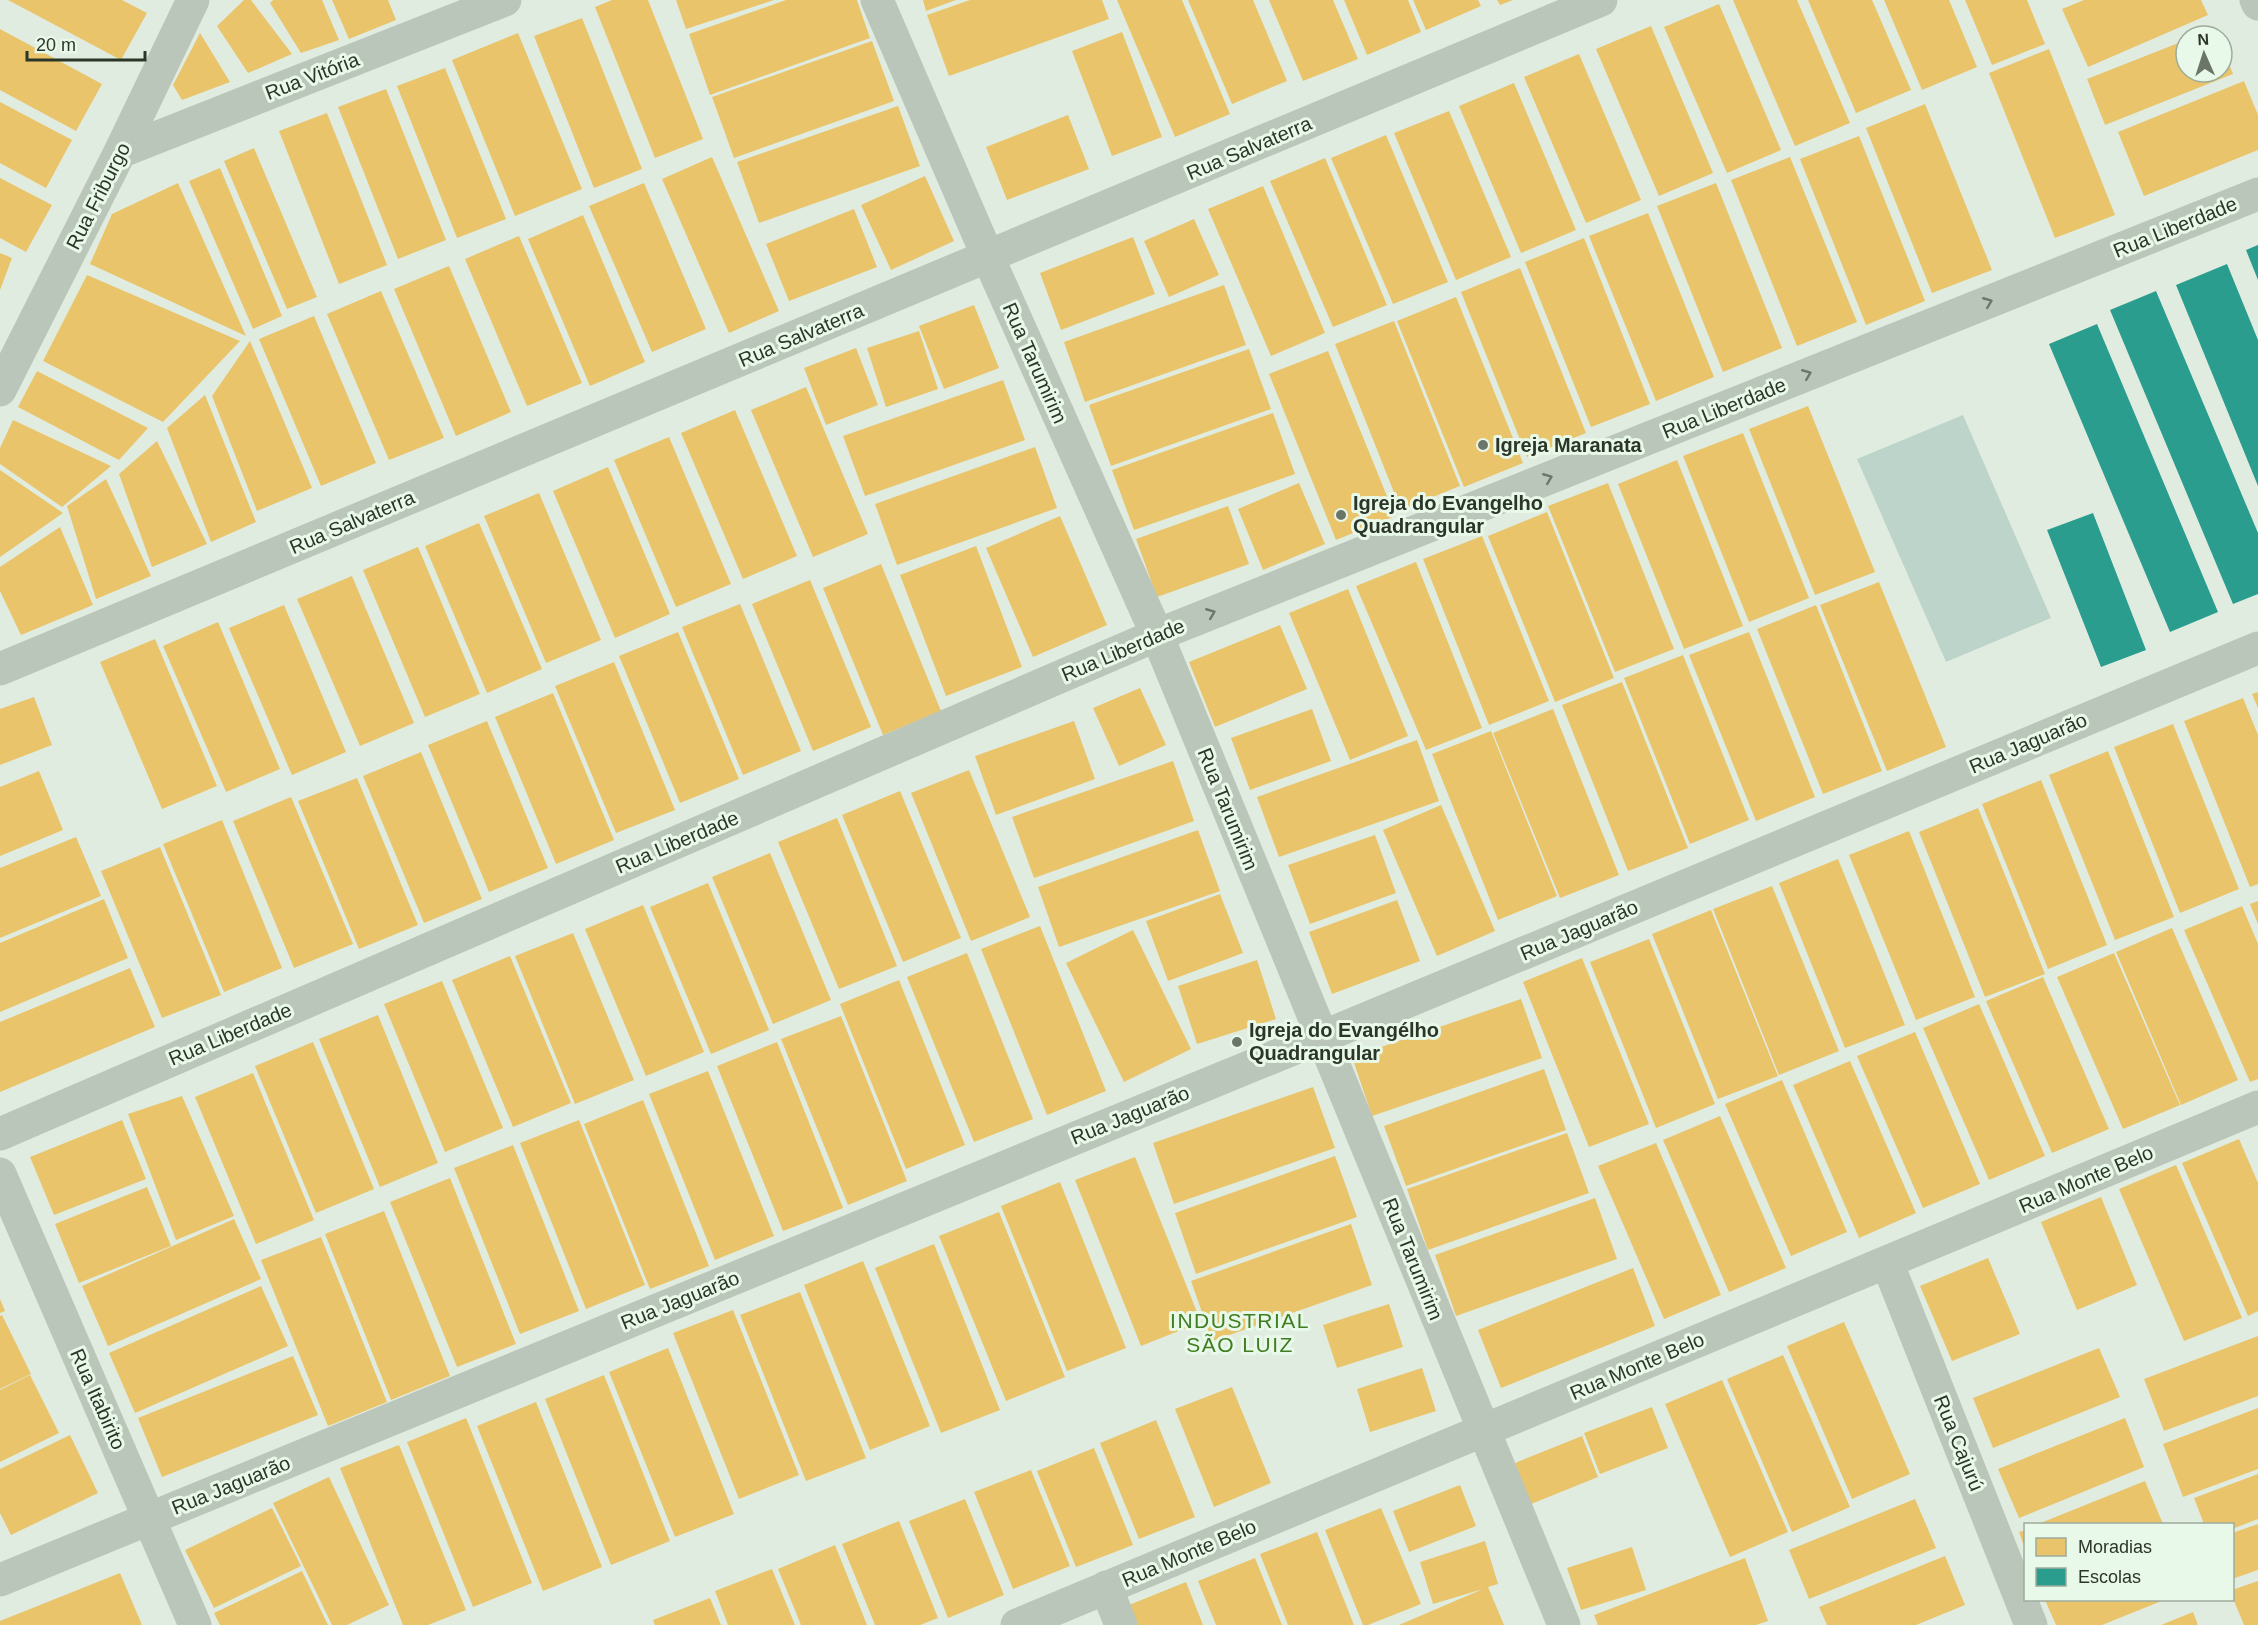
<svg xmlns="http://www.w3.org/2000/svg" width="2258" height="1625" viewBox="0 0 2258 1625" font-family="Helvetica,sans-serif">
<style>
.green{fill:#bcd4ca}
.homes{fill:#e9c46a}
.schools{fill:#2a9d8f}
.lines{fill:none;stroke-linecap:round;stroke-linejoin:round}
.minor{stroke:#bbc6ba;stroke-width:33}
.oneway{stroke:#6c776a}
.poi-dot{fill:#6b7669;stroke:#e9f9e9;stroke-width:2}
.labels{text-anchor:middle;stroke-width:6;stroke-linejoin:round;paint-order:stroke}
.street-label{font-size:20px;fill:#2c3628;stroke:#e9f9e9}
.poi-label{font-size:20px;font-weight:bold;fill:#2c3628;stroke:#e9f9e9;text-anchor:start}
.neighbourhood-label{font-size:21px;letter-spacing:1.5px;fill:#407d23;stroke:#e9f9e9}
</style>
<rect width="100%" height="100%" fill="#e1ece1"/>
<path class="green" d="M1963,415L2051,618L1946,662L1857,459Z"/>
<path class="homes" d="M8,0H122L147,13L121,60Z
M244,0H251L292,54L248,73L217,26Z
M273,0H322L339,40L301,53L270,3Z
M332,0H388L396,20L349,39Z
M612,0H648L703,139L655,158L595,7Z
M676,0H774L686,29Z
M786,0H857L870,38L710,95L689,34Z
M923,0H956L926,11Z
M970,0H1102L1109,19L949,76L927,15Z
M1117,0H1182L1230,114L1175,137Z
M1188,0H1253L1287,81L1232,104Z
M1269,0H1333L1358,59L1303,81Z
M1344,0H1408L1421,32L1367,55Z
M1413,0H1478L1481,6L1426,30Z
M1497,0H1513L1500,5Z
M1733,0H1797L1850,123L1795,146Z
M1808,0H1872L1911,90L1856,113Z
M1884,0H1949L1977,67L1922,90Z
M1965,0H2027L2045,44L1992,65Z
M2084,0H2201L2208,15L2088,67L2062,9Z
M1719,4L1781,150L1727,173L1664,27Z
M582,18L642,169L594,188L534,36Z
M1651,26L1713,173L1659,196L1596,49Z
M2215,28L2218,36H2196Z
M0,29L102,84L76,131L0,90Z
M1122,32L1162,137L1112,156L1072,51Z
M200,33L230,82L182,100L173,85Z
M518,33L582,189L515,216L452,60Z
M2186,40V72H2222V46L2233,74L2105,125L2087,79Z
M872,41L894,101L734,158L712,97Z
M2049,49L2115,215L2055,238L1989,73Z
M1579,54L1641,200L1586,223L1524,77Z
M445,68L506,219L457,238L397,86Z
M2244,81L2258,115V150L2144,196L2118,132Z
M1514,83L1576,230L1521,253L1459,106Z
M386,89L446,240L398,259L338,107Z
M0,102L72,140L46,188L0,163Z
M1925,104L1992,270L1932,293L1866,128Z
M898,106L920,166L759,223L737,162Z
M1449,111L1511,257L1456,280L1394,133Z
M327,113L387,265L339,284L279,131Z
M1068,115L1089,169L1007,200L986,147Z
M1386,135L1448,282L1393,304L1331,158Z
M1859,136L1925,301L1866,325L1800,159Z
M254,148L317,297L287,309L224,161Z
M712,157L779,311L729,333L662,179Z
M1790,157L1857,322L1797,346L1731,180Z
M1325,158L1387,305L1333,327L1270,181Z
M220,168L282,316L253,329L189,181Z
M925,176L954,241L891,270L861,205Z
M0,178L52,205L26,252L0,238Z
M178,183L246,336L90,264L112,214Z
M644,183L706,329L652,352L589,206Z
M1716,183L1782,348L1723,372L1657,206Z
M1263,186L1325,333L1271,356L1208,209Z
M854,209L877,267L789,301L766,244Z
M1648,213L1714,377L1656,401L1589,236Z
M583,215L645,362L590,386L528,239Z
M1194,219L1219,275L1169,297L1144,241Z
M519,236L582,383L527,406L465,259Z
M1133,237L1155,294L1061,330L1040,273Z
M1584,238L1650,404L1591,427L1525,262Z
M0,253L12,258L0,290Z
M449,266L511,412L456,436L394,289Z
M1520,268L1586,433L1527,457L1461,292Z
M87,275L240,341L163,422L43,361Z
M1224,285L1246,345L1085,402L1064,342Z
M381,291L444,438L389,460L327,314Z
M1456,297L1523,463L1464,487L1397,321Z
M974,305L999,368L944,389L919,326Z
M314,316L376,463L321,486L259,339Z
M1394,321L1460,486L1401,510L1335,344Z
M919,331L938,389L886,407L867,348Z
M250,341L312,488L257,511L212,396Z
M856,348L878,405L826,425L804,368Z
M1249,349L1271,409L1111,466L1089,405Z
M1328,351L1395,516L1336,540L1269,374Z
M37,371L148,428L119,460L18,407Z
M1003,380L1025,440L865,496L843,436Z
M806,387L868,534L813,557L751,410Z
M205,395L256,522L211,542L167,428Z
M1808,406L1875,572L1815,595L1749,429Z
M735,410L797,556L743,579L681,433Z
M1273,413L1295,474L1134,530L1112,470Z
M13,420L111,466L62,507L0,464V448Z
M1743,433L1809,598L1749,622L1683,456Z
M669,437L731,584L676,607L614,460Z
M157,441L207,544L152,567L119,474Z
M1035,447L1057,508L897,565L875,504Z
M1677,460L1743,626L1684,649L1618,484Z
M608,467L670,614L615,638L553,491Z
M0,470L63,513L0,557Z
M106,479L151,576L96,599L67,506Z
M1299,483L1325,544L1263,570L1238,509Z
M1608,483L1674,649L1615,672L1548,506Z
M539,493L601,640L546,663L484,516Z
M1228,506L1249,564L1157,597L1136,539Z
M1547,512L1614,678L1555,702L1488,536Z
M1060,516L1107,625L1033,657L986,548Z
M479,523L542,669L487,693L425,546Z
M60,527L93,605L21,635L0,591V567Z
M1482,536L1549,701L1489,725L1423,559Z
M976,546L1022,667L946,696L900,575Z
M418,547L480,694L425,717L363,570Z
M1416,562L1482,728L1426,750L1356,586Z
M881,564L941,711L883,735L823,588Z
M352,576L414,723L360,746L297,599Z
M810,580L871,727L813,751L752,604Z
M1879,582L1946,747L1887,771L1820,605Z
M1348,589L1408,736L1350,760L1289,613Z
M740,604L801,751L743,775L682,627Z
M284,605L346,752L292,775L229,628Z
M1816,605L1882,771L1823,794L1757,629Z
M218,622L280,769L226,792L163,646Z
M1280,625L1307,689L1215,727L1189,662Z
M678,632L739,779L680,803L619,656Z
M1749,632L1815,797L1756,821L1689,655Z
M155,639L217,786L162,809L100,662Z
M1683,655L1749,820L1690,844L1624,678Z
M614,662L675,810L616,833L555,686Z
M1622,682L1688,848L1628,871L1562,705Z
M1140,688L1166,745L1119,766L1093,708Z
M2258,692V708L2252,694Z
M553,693L614,840L556,864L495,717Z
M34,697L52,745L0,765V709Z
M2243,698L2258,735V884L2250,887L2184,721Z
M1312,709L1331,761L1250,790L1231,738Z
M1553,709L1619,875L1560,898L1493,733Z
M487,721L548,868L489,892L428,745Z
M1074,721L1095,779L996,815L975,756Z
M2173,724L2239,889L2180,913L2114,747Z
M1491,731L1557,896L1498,920L1432,754Z
M1417,740L1439,801L1279,857L1257,797Z
M2108,751L2174,917L2115,940L2049,775Z
M421,752L482,899L424,923L363,776Z
M1173,761L1194,821L1034,878L1012,817Z
M969,770L1030,917L971,941L911,793Z
M39,771L63,830L0,856V787Z
M357,778L418,925L359,949L298,801Z
M2041,780L2107,945L2048,969L1982,804Z
M900,791L961,938L903,962L842,815Z
M291,797L353,944L294,968L233,821Z
M1441,805L1495,931L1437,956L1383,830Z
M1978,808L2045,974L1985,997L1919,832Z
M837,818L897,966L839,989L778,842Z
M222,820L282,968L224,992L163,844Z
M1198,830L1220,891L1059,947L1038,887Z
M1909,831L1975,997L1916,1020L1849,855Z
M1375,835L1396,893L1310,924L1288,865Z
M76,837L101,896L0,938V868Z
M160,847L221,995L162,1018L101,871Z
M770,853L831,1000L773,1024L712,877Z
M1838,859L1905,1025L1845,1048L1779,883Z
M708,883L769,1030L711,1054L650,907Z
M1772,886L1839,1051L1779,1075L1713,909Z
M1220,894L1243,953L1168,981L1146,921Z
M104,899L128,958L0,1012V943Z
M1397,900L1420,961L1332,994L1309,932Z
M2258,901V924L2250,904Z
M643,905L704,1052L646,1076L585,929Z
M2242,906L2258,944V1079L2250,1082L2184,930Z
M1711,910L1778,1076L1718,1099L1652,934Z
M1040,926L1106,1091L1047,1115L981,949Z
M2172,928L2238,1080L2181,1105L2116,952Z
M1133,930L1191,1049L1124,1082L1066,963Z
M573,933L634,1080L575,1104L515,956Z
M1649,939L1715,1104L1656,1128L1590,962Z
M967,953L1033,1119L974,1142L907,977Z
M2114,953L2180,1105L2123,1129L2057,977Z
M510,956L571,1103L513,1127L452,980Z
M1582,958L1649,1124L1589,1147L1523,982Z
M1257,960L1276,1019L1197,1044L1178,986Z
M130,968L155,1027L0,1092V1022Z
M2043,977L2109,1129L2052,1153L1986,1001Z
M899,980L965,1145L906,1169L840,1004Z
M442,981L503,1128L445,1152L384,1004Z
M1521,999L1542,1058L1372,1116L1352,1057Z
M1979,1004L2045,1156L1989,1180L1923,1028Z
M378,1015L438,1163L380,1187L319,1039Z
M841,1016L907,1181L848,1205L781,1039Z
M1915,1032L1980,1184L1923,1208L1857,1056Z
M313,1042L374,1189L316,1213L255,1066Z
M777,1042L843,1208L783,1231L717,1066Z
M1850,1061L1916,1213L1859,1238L1793,1085Z
M1544,1069L1566,1130L1406,1186L1384,1126Z
M708,1071L774,1236L715,1260L649,1094Z
M253,1073L314,1220L256,1244L195,1097Z
M1782,1080L1847,1232L1791,1256L1725,1104Z
M1313,1087L1335,1148L1174,1204L1153,1143Z
M182,1096L234,1216L176,1240L128,1114Z
M643,1100L709,1266L650,1289L584,1124Z
M1720,1116L1786,1268L1729,1292L1663,1140Z
M122,1120L146,1179L54,1215L30,1157Z
M579,1120L645,1285L586,1309L520,1143Z
M1567,1133L1589,1193L1428,1250L1407,1189Z
M2239,1139L2258,1183V1311L2248,1316L2182,1163Z
M1656,1143L1721,1295L1664,1319L1598,1166Z
M513,1145L579,1311L520,1334L454,1168Z
M1335,1156L1357,1217L1196,1274L1175,1213Z
M1135,1157L1201,1322L1141,1346L1075,1180Z
M2176,1165L2242,1318L2184,1341L2119,1189Z
M450,1178L516,1344L457,1367L390,1202Z
M1060,1182L1126,1348L1067,1371L1001,1206Z
M147,1187L171,1246L79,1283L55,1224Z
M2101,1197L2137,1285L2077,1310L2041,1222Z
M1595,1198L1617,1259L1456,1316L1435,1255Z
M384,1211L450,1376L391,1400L325,1234Z
M999,1212L1065,1377L1006,1401L939,1236Z
M234,1219L261,1279L108,1346L82,1286Z
M1351,1224L1372,1285L1212,1341L1191,1281Z
M321,1237L387,1402L328,1426L261,1260Z
M934,1244L1000,1410L941,1433L875,1268Z
M1988,1258L2020,1334L1952,1361L1920,1286Z
M863,1261L930,1426L870,1450L804,1285Z
M1633,1268L1655,1326L1501,1388L1478,1330Z
M261,1286L288,1346L135,1413L109,1353Z
M800,1292L866,1458L806,1481L740,1315Z
M0,1299L5,1311L0,1313Z
M1389,1304L1403,1347L1337,1368L1323,1325Z
M733,1310L799,1475L739,1499L673,1333Z
M2,1315L31,1374L0,1389V1316Z
M1844,1322L1910,1474L1852,1499L1787,1346Z
M2258,1336V1396L2164,1431L2144,1379Z
M668,1348L734,1514L675,1537L609,1372Z
M2099,1348L2120,1397L1993,1448L1973,1398Z
M1783,1355L1850,1507L1792,1532L1727,1379Z
M293,1356L318,1415L162,1477L138,1418Z
M1422,1368L1436,1411L1370,1432L1357,1389Z
M30,1375L59,1433L0,1462V1390Z
M604,1375L670,1541L611,1565L545,1399Z
M1722,1380L1788,1532L1730,1557L1665,1404Z
M1232,1387L1271,1483L1214,1507L1175,1409Z
M536,1402L602,1567L543,1591L477,1426Z
M1652,1407L1668,1448L1600,1474L1584,1433Z
M2258,1408V1469L2183,1497L2163,1444Z
M466,1418L532,1583L473,1607L407,1442Z
M2125,1418L2144,1467L2019,1518L1998,1469Z
M1156,1420L1195,1517L1139,1539L1100,1443Z
M70,1435L98,1493L11,1535L0,1513V1469Z
M1582,1436L1598,1477L1531,1504L1515,1463Z
M399,1445L466,1610L428,1625H403L340,1468Z
M1094,1448L1133,1545L1076,1567L1037,1471Z
M1031,1470L1070,1566L1013,1589L974,1492Z
M2258,1474V1519L2232,1529V1524H2204L2194,1498Z
M329,1477L389,1605L347,1625H332L273,1503Z
M2145,1481L2163,1524H2038Z
M1460,1485L1476,1526L1409,1552L1393,1511Z
M965,1499L1004,1595L948,1618L909,1521Z
M1915,1499L1936,1548L1809,1599L1789,1550Z
M272,1508L301,1566L214,1608L185,1550Z
M1381,1508L1421,1604L1368,1625H1363L1325,1530Z
M899,1521L938,1618L920,1625H875L842,1544Z
M2258,1524V1570L2232,1579V1533Z
M2026,1530V1549H2025L2019,1532Z
M1317,1532L1354,1625H1288L1260,1554Z
M1485,1541L1498,1584L1488,1587L1504,1625H1399L1483,1589L1433,1604L1420,1562Z
M835,1545L867,1625H801L778,1569Z
M1632,1547L1646,1590L1581,1610L1567,1568Z
M1945,1556L1965,1605L1916,1625H1827L1819,1607Z
M1255,1558L1282,1625H1216L1198,1581Z
M1745,1558L1768,1621L1756,1625H1598L1594,1615Z
M772,1569L795,1625H728L715,1591Z
M302,1571L328,1625H220L214,1613Z
M120,1573L142,1625H0V1621Z
M2258,1581V1625H2244L2232,1596V1590Z
M1186,1582L1203,1625H1137L1129,1605Z
M710,1598L721,1625H655L653,1620Z
M2045,1600H2164L2102,1625H2056Z
M2193,1612L2198,1625H2161Z"/>
<path class="schools" d="M2258,245V280L2246,250Z
M2227,264L2258,340V486L2176,285Z
M2156,291L2258,533V594L2233,604L2110,310Z
M2097,324L2218,612L2170,632L2049,344Z
M2093,513L2146,650L2101,667L2047,530Z"/>
<g class="lines">
<path class="minor" d="M877,0L988,257L1157,635L1564,1625
M2256,0L2258,4
M120,152L505,0
M0,390L120,152L193,0
M0,669L1601,0
M0,1134L1157,635L2258,194
M0,1174L195,1625
M1887,1262L2031,1625
M0,1580L1322,1037L2258,648
M1106,1587L1121,1625
M1017,1625L2258,1107"/>
</g>
<defs><path id="oneway-chevron" d="M-2-3.5L2.5 0L-2 3.5" fill="none" stroke-width="1.6" stroke-linecap="round" stroke-linejoin="round" transform="scale(1.5)"/></defs>
<g class="oneway">
<use href="#oneway-chevron" transform="translate(1988 302) rotate(-22)"/>
<use href="#oneway-chevron" transform="translate(1807 374) rotate(-22)"/>
<use href="#oneway-chevron" transform="translate(1548 478) rotate(-22)"/>
<use href="#oneway-chevron" transform="translate(1211 613) rotate(-22)"/>
</g>
<g class="poi-dot">
<circle cx="1483" cy="445" r="6"/>
<circle cx="1341" cy="515" r="6"/>
<circle cx="1237" cy="1042" r="6"/>
</g>
<g class="labels">
<g class="street-label">
<text transform="translate(312 76) rotate(-21)" y="7">Rua Vitória</text>
<text transform="translate(1249 148) rotate(-23)" y="7">Rua Salvaterra</text>
<text transform="translate(98 196) rotate(-63)" y="7">Rua Friburgo</text>
<text transform="translate(2175 227) rotate(-22)" y="7">Rua Liberdade</text>
<text transform="translate(801 335) rotate(-23)" y="7">Rua Salvaterra</text>
<text transform="translate(1035 363) rotate(66)" y="7">Rua Tarumirim</text>
<text transform="translate(1724 408) rotate(-22)" y="7">Rua Liberdade</text>
<text transform="translate(352 522) rotate(-23)" y="7">Rua Salvaterra</text>
<text transform="translate(1123 650) rotate(-23)" y="7">Rua Liberdade</text>
<text transform="translate(2028 743) rotate(-23)" y="7">Rua Jaguarão</text>
<text transform="translate(1228 809) rotate(68)" y="7">Rua Tarumirim</text>
<text transform="translate(677 842) rotate(-23)" y="7">Rua Liberdade</text>
<text transform="translate(1579 930) rotate(-23)" y="7">Rua Jaguarão</text>
<text transform="translate(230 1034) rotate(-23)" y="7">Rua Liberdade</text>
<text transform="translate(1130 1115) rotate(-22)" y="7">Rua Jaguarão</text>
<text transform="translate(2086 1179) rotate(-23)" y="7">Rua Monte Belo</text>
<text transform="translate(1413 1259) rotate(68)" y="7">Rua Tarumirim</text>
<text transform="translate(680 1300) rotate(-22)" y="7">Rua Jaguarão</text>
<text transform="translate(1637 1366) rotate(-23)" y="7">Rua Monte Belo</text>
<text transform="translate(98 1399) rotate(66)" y="7">Rua Itabirito</text>
<text transform="translate(1959 1443) rotate(68)" y="7">Rua Cajurú</text>
<text transform="translate(231 1485) rotate(-22)" y="7">Rua Jaguarão</text>
<text transform="translate(1189 1553) rotate(-23)" y="7">Rua Monte Belo</text>
</g>
<g class="poi-label">
<text x="1495" y="452">Igreja Maranata</text>
<text x="1353" y="510">Igreja do Evangelho<tspan x="1353" dy="23">Quadrangular</tspan></text>
<text x="1249" y="1037">Igreja do Evangélho<tspan x="1249" dy="23">Quadrangular</tspan></text>
</g>
<g class="neighbourhood-label">
<text x="1240" y="1328">INDUSTRIAL<tspan x="1240" dy="24">SÃO LUIZ</tspan></text>
</g>
</g>
<rect x="2024" y="1523" width="210" height="78" fill="#e9f9e9" stroke="#9dab9c" stroke-width="1.5"/>
<rect x="2036" y="1538" width="30" height="18" fill="#e9c46a" stroke="#9dab9c" stroke-width="1.5"/>
<text x="2078" y="1553" font-size="18" fill="#2c3628">Moradias</text>
<rect x="2036" y="1568" width="30" height="18" fill="#2a9d8f" stroke="#9dab9c" stroke-width="1.5"/>
<text x="2078" y="1583" font-size="18" fill="#2c3628">Escolas</text>
<g transform="translate(2204 54) rotate(357)"><circle r="28" fill="#e9f9e9" stroke="#9dab9c" stroke-width="1.5"/>
<path d="M0-4.5L10 22L0 15L-10 22Z" fill="#6b7669"/>
<text y="-9" font-size="16" font-weight="bold" text-anchor="middle" fill="#2c3628">N</text>
</g>
<path d="M27 51v9h118v-9" fill="none" stroke="#2c3628" stroke-width="3"/>
<text x="36" y="51" font-size="18" fill="#2c3628" stroke="#e9f9e9" stroke-width="4.5" paint-order="stroke">20 m</text>
</svg>
